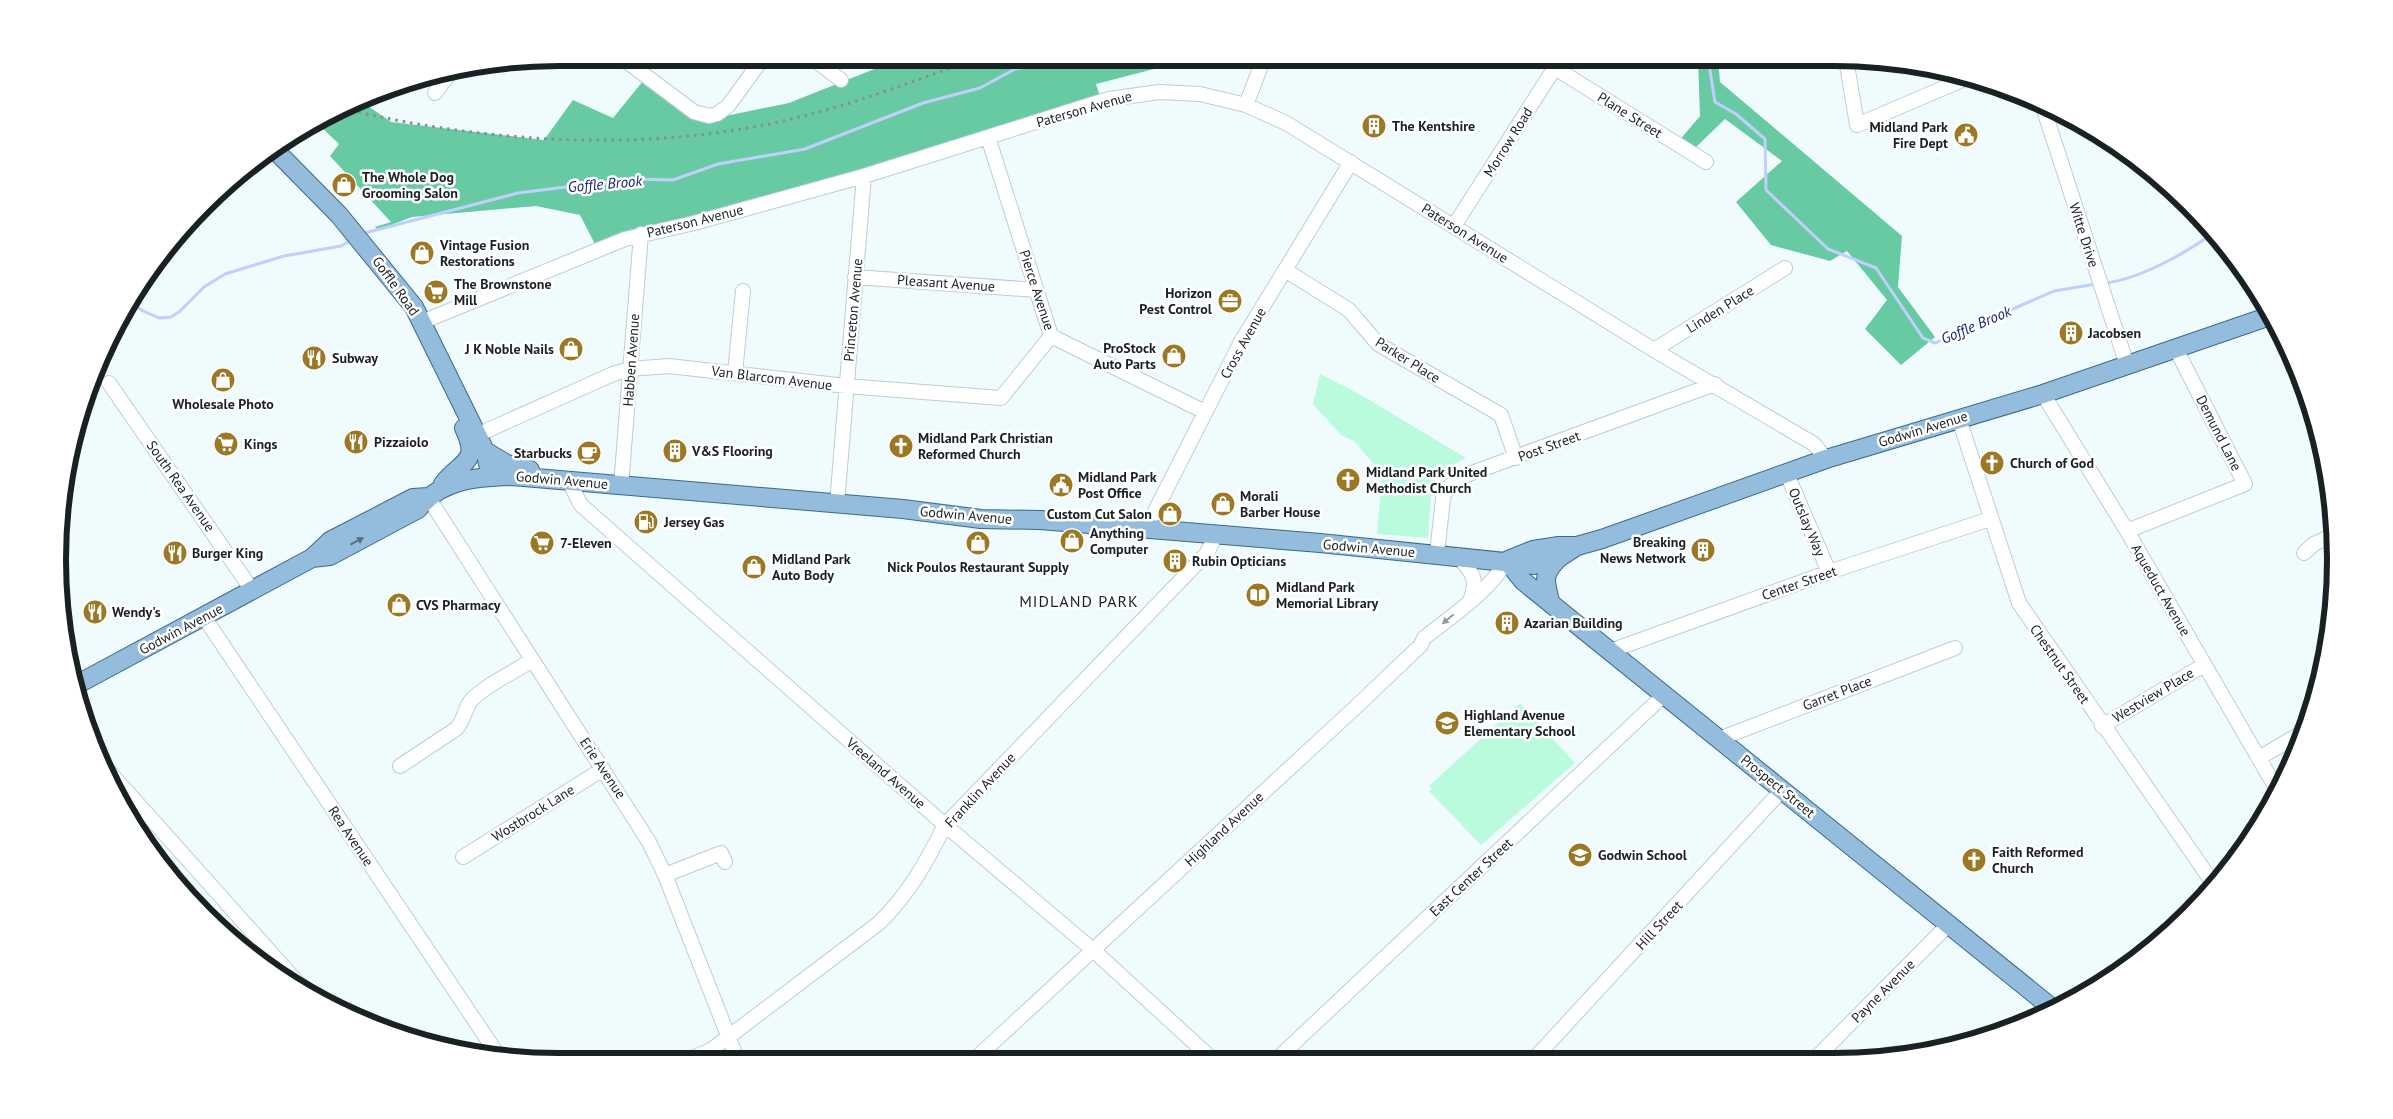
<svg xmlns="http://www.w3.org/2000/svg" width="2393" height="1119" viewBox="0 0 2393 1119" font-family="'PT Sans',sans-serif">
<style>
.green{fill:#bafbdd}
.forest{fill:#68caa2}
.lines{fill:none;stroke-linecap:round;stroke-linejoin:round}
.stream{stroke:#c1cffe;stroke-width:3}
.minor-casing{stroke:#bcced4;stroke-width:16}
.major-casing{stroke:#3b698d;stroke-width:20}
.minor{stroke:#fff;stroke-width:14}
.major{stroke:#94bcdd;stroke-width:18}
.rail{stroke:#858e90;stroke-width:3;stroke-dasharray:2.5 5;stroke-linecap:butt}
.oneway{fill:#576e80}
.oneway2{fill:#989b9c}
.labels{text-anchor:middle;stroke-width:5;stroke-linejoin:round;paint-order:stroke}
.street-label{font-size:14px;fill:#1a2123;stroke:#fff}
.poi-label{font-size:14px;font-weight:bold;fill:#1a2123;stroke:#fff;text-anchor:start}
.water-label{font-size:15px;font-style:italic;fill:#1c2377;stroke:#fff}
.quarter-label{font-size:16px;letter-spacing:1px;fill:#1a2123;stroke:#fff}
.rim{fill:none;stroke:#1a2123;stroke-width:6}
</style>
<rect width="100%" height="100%" fill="#f0fbfe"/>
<path class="green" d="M1320,374L1361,395L1466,458L1437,472L1432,483L1428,538L1377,534L1382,474L1354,441L1341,435L1313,404Z
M1520,703L1575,763L1481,845L1429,791L1432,789L1429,786Z"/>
<path class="forest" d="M902,58H1188L1185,61L1096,84L1102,103L597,248L580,215L536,206L412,217L378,230L375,227L391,222L330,156L339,144L320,126L311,129L306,126L361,101L391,122L544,140L573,100L613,118L647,76L706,120L789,103Z
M1698,58H1718L1720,82L1902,236L1898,287L1935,337L1901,365L1865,329L1887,300L1847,251L1830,261L1771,245L1736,202L1782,161L1725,119L1692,151L1678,142L1700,116Z"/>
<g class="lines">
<path class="stream" d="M1708,58L1715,102L1736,114L1765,139L1766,190L1828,249L1876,268L1923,338L1935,343L2054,291L2096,284
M361,234L518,193L629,179L673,180L718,164L805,149L923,103L980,88L1015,69L1091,58
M2105,283C2140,279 2184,254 2212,234
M130,301L143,311L159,318L171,317L179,312L204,287L225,274L284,256L341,246L352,240"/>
<defs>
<path id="minor" d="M622,58L694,112L709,116L717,114L728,106L763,58
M812,58L841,80
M1846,59L1857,125L1967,78
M1555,68L1706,162
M435,93L453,69
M2042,104L2127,365
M1246,105L1264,58
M988,137L1051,336L1205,412
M1454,226L1561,58
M1285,270L1349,310L1378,344L1501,415L1516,458
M855,277L1037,290
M422,322L625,239L694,223L864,176L1109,99L1159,92L1200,94L1246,105L1286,123L1654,350L1814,444L1826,459
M1654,350L1785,268
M735,373L743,291
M109,383L252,590
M2043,394L2127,531L2276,788
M1959,419L2019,603L2213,883
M477,435L613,374L630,369L669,366L846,386L1001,398L1051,336
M1786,472L1829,572
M568,480L581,505L945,825L1093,950L1212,1059
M621,486L641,234
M428,497L649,842L665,875L738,1061
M837,504L864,176
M1146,529L1241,342L1351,162
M2127,531L2245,484L2176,349
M2304,553L2314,544L2333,535
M1437,554L1443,498L1446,490L1458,478L1715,384
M1457,555C1470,571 1479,577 1471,598
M204,617L498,1055
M1610,651L1829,572L1990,519
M2102,726L2204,665
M1719,739L1955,648
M2259,758L2303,732
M400,766L456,729C464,721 464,711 470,702C479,689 517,670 531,661
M105,767L307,993
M463,857L603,769
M665,875L721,853L725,862
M1817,1057L1949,924
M1535,1058L1782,790
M1277,1059L1664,695
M974,1060L1359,704L1421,645L1424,638C1453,615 1488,592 1507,561
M685,1061L711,1050L879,923C909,894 927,861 945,825L1207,553L1216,535"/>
<path id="major" d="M274,149L339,215L414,307L485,451L491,476
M485,451L507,464L530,470
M443,484C461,460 481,464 464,428
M312,558L330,556L418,509C441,479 477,477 512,476L903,509L981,519L1040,520L1320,543L1534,565L1560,557L1577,546
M1508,560L1533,550L1559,546H1577L1602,539L1826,459L2043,394L2270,316
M1507,561L1523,581L2052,1008
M1551,604C1545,582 1541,574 1560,557
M76,685L312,558L330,541L413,498L428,497"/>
</defs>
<use href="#minor" class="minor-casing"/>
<use href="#major" class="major-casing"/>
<use href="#minor" class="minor"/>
<use href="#major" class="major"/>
<path class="rail" d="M344,109C493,144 654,154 804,116C863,101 921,78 979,58"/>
</g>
<defs><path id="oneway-solid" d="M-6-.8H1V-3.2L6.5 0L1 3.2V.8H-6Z" transform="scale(1.25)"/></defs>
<use class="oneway" href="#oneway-solid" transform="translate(357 541) rotate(-28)"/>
<use class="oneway2" href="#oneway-solid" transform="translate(1448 619) rotate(140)"/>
<defs>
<symbol id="building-disc" viewBox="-11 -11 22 22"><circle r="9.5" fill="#9c7824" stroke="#fff"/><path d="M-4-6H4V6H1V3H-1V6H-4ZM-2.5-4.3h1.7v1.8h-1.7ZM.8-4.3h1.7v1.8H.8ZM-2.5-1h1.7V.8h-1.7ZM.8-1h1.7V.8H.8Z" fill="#fff"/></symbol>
<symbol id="civic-disc" viewBox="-11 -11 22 22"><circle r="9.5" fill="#9c7824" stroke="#fff"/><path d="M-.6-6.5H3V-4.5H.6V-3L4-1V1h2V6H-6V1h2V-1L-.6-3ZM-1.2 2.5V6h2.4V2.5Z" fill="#fff"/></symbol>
<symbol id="shop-disc" viewBox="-11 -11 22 22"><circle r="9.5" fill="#9c7824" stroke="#fff"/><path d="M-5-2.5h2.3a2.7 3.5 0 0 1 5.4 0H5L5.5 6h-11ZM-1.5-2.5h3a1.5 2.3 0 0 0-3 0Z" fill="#fff"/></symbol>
<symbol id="supermarket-disc" viewBox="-11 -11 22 22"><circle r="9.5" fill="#9c7824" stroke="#fff"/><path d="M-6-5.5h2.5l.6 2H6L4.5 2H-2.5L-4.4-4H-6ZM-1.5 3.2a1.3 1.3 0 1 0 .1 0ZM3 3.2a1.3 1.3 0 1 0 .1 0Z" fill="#fff"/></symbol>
<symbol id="office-disc" viewBox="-11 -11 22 22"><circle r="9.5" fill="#9c7824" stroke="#fff"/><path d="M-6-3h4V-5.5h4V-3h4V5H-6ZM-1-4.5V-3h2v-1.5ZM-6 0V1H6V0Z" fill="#fff"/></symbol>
<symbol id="restaurant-disc" viewBox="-11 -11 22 22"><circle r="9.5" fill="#9c7824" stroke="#fff"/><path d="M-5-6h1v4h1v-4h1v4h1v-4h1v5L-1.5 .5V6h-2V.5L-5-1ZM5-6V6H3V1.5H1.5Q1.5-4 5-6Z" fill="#fff"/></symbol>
<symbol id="church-disc" viewBox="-11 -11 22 22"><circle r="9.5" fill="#9c7824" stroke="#fff"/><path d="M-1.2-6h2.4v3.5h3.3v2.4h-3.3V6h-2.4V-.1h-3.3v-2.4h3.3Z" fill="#fff"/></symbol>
<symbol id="cafe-disc" viewBox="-11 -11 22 22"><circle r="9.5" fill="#9c7824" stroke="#fff"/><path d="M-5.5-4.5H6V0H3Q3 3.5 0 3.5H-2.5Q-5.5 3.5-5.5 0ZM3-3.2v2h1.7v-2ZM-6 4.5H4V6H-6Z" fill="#fff"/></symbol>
<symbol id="fuel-disc" viewBox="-11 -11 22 22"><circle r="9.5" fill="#9c7824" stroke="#fff"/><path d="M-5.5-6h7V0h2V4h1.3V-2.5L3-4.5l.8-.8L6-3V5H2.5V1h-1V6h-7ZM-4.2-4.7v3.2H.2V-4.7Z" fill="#fff"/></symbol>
<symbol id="library-disc" viewBox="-11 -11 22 22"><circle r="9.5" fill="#9c7824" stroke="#fff"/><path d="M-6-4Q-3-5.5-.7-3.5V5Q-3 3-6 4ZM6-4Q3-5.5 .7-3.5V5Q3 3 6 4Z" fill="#fff"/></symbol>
<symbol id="school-disc" viewBox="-11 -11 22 22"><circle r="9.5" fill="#9c7824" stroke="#fff"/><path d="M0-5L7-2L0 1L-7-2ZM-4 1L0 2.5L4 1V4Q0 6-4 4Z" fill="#fff"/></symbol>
</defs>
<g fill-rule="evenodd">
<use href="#building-disc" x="1360" y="112" width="28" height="28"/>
<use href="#civic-disc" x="1952" y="121" width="28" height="28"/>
<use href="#shop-disc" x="330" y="171" width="28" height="28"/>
<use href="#shop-disc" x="408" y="239" width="28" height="28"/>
<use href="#supermarket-disc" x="422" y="278" width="28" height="28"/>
<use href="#office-disc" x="1216" y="287" width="28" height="28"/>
<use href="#building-disc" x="2057" y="319" width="28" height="28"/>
<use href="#shop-disc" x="557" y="335" width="28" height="28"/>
<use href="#shop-disc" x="1160" y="342" width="28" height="28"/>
<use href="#restaurant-disc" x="300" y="344" width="28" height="28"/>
<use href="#shop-disc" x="209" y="366" width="28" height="28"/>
<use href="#restaurant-disc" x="342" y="428" width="28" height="28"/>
<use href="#supermarket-disc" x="212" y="430" width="28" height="28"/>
<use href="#church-disc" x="887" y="432" width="28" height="28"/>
<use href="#building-disc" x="661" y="437" width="28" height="28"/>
<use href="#cafe-disc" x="575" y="439" width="28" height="28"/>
<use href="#church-disc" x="1978" y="449" width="28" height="28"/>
<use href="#church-disc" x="1334" y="466" width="28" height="28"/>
<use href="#civic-disc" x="1047" y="471" width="28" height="28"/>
<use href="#shop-disc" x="1209" y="490" width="28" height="28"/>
<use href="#shop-disc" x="1156" y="500" width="28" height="28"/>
<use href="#fuel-disc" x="632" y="508" width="28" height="28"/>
<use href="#shop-disc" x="1058" y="527" width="28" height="28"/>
<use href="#supermarket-disc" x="528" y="529" width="28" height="28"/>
<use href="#shop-disc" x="964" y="529" width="28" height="28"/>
<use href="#building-disc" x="1689" y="536" width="28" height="28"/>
<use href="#restaurant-disc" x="161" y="539" width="28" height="28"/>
<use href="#building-disc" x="1161" y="547" width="28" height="28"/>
<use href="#shop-disc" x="740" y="553" width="28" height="28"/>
<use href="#library-disc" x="1244" y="581" width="28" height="28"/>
<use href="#shop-disc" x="385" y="591" width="28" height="28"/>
<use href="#restaurant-disc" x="81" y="598" width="28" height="28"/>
<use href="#building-disc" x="1493" y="609" width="28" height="28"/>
<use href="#school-disc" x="1433" y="709" width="28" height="28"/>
<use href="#school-disc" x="1566" y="841" width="28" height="28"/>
<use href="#church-disc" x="1960" y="846" width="28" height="28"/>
</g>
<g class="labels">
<g class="street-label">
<text transform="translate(1084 109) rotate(-16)" y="5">Paterson Avenue</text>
<text transform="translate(1630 115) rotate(32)" y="5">Plane Street</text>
<text transform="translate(1508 142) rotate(-58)" y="5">Morrow Road</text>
<text transform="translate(695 221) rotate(-14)" y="5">Paterson Avenue</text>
<text transform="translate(1465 233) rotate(32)" y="5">Paterson Avenue</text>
<text transform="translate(2084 235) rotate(72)" y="5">Witte Drive</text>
<text transform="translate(946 283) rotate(4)" y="5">Pleasant Avenue</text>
<text transform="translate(396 286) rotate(54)" y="5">Goffle Road</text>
<text transform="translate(1037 290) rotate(72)" y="5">Pierce Avenue</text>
<text transform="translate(1720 309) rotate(-32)" y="5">Linden Place</text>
<text transform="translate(853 310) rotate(-85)" y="5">Princeton Avenue</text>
<text transform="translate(1243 343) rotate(-61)" y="5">Cross Avenue</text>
<text transform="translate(631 360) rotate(-86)" y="5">Habben Avenue</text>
<text transform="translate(1408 360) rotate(32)" y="5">Parker Place</text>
<text transform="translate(772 378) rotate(7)" y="5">Van Blarcom Avenue</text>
<text transform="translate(1923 429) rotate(-17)" y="5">Godwin Avenue</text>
<text transform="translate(2219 433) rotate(63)" y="5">Demund Lane</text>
<text transform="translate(1549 446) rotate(-20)" y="5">Post Street</text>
<text transform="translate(562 480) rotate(5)" y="5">Godwin Avenue</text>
<text transform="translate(181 486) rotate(55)" y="5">South Rea Avenue</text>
<text transform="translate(966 515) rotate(5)" y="5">Godwin Avenue</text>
<text transform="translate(1807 522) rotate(67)" y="5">Outslay Way</text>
<text transform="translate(1369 548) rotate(5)" y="5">Godwin Avenue</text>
<text transform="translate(1799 583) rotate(-19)" y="5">Center Street</text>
<text transform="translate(2161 590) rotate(60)" y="5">Aqueduct Avenue</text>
<text transform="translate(181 629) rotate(-28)" y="5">Godwin Avenue</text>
<text transform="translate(2060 664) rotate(55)" y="5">Chestnut Street</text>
<text transform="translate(1837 693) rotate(-21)" y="5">Garret Place</text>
<text transform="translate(2153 695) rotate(-31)" y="5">Westview Place</text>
<text transform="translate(603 768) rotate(56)" y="5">Erie Avenue</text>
<text transform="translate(886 773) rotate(41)" y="5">Vreeland Avenue</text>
<text transform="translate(1778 786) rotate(39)" y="5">Prospect Street</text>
<text transform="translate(980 790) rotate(-47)" y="5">Franklin Avenue</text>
<text transform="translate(533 813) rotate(-32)" y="5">Wostbrock Lane</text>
<text transform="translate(1224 829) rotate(-43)" y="5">Highland Avenue</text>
<text transform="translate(351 836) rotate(56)" y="5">Rea Avenue</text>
<text transform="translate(1471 877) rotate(-43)" y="5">East Center Street</text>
<text transform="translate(1659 925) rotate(-47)" y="5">Hill Street</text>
<text transform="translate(1883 991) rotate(-45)" y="5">Payne Avenue</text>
</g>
<g class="poi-label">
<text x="1392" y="131">The Kentshire</text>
<text x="1948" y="132" text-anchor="end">Midland Park<tspan x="1948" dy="16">Fire Dept</tspan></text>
<text x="362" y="182">The Whole Dog<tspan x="362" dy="16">Grooming Salon</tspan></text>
<text x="440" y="250">Vintage Fusion<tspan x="440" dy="16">Restorations</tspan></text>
<text x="454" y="289">The Brownstone<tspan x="454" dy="16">Mill</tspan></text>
<text x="1212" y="298" text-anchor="end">Horizon<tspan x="1212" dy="16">Pest Control</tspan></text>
<text x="2088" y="338">Jacobsen</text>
<text x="1156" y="353" text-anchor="end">ProStock<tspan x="1156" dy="16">Auto Parts</tspan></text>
<text x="554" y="354" text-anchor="end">J K Noble Nails</text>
<text x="332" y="363">Subway</text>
<text x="223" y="409" text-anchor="middle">Wholesale Photo</text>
<text x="918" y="443">Midland Park Christian<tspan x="918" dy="16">Reformed Church</tspan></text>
<text x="374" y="447">Pizzaiolo</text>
<text x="244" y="449">Kings</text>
<text x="692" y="456">V&amp;S Flooring</text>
<text x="572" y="458" text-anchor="end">Starbucks</text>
<text x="2010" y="468">Church of God</text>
<text x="1366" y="477">Midland Park United<tspan x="1366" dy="16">Methodist Church</tspan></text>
<text x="1078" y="482">Midland Park<tspan x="1078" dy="16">Post Office</tspan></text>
<text x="1240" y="501">Morali<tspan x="1240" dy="16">Barber House</tspan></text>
<text x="1152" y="519" text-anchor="end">Custom Cut Salon</text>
<text x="664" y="527">Jersey Gas</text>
<text x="1090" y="538">Anything<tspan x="1090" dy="16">Computer</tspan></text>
<text x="1686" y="547" text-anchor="end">Breaking<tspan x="1686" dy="16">News Network</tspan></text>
<text x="560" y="548">7-Eleven</text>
<text x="192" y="558">Burger King</text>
<text x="772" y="564">Midland Park<tspan x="772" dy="16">Auto Body</tspan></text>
<text x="1192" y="566">Rubin Opticians</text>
<text x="978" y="572" text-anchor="middle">Nick Poulos Restaurant Supply</text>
<text x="1276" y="592">Midland Park<tspan x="1276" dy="16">Memorial Library</tspan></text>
<text x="416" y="610">CVS Pharmacy</text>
<text x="112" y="617">Wendy's</text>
<text x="1524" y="628">Azarian Building</text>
<text x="1464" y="720">Highland Avenue<tspan x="1464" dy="16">Elementary School</tspan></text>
<text x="1992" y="857">Faith Reformed<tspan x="1992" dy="16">Church</tspan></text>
<text x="1598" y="860">Godwin School</text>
</g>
<g class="water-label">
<text transform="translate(605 184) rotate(-5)" y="5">Goffle Brook</text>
<text transform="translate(1976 325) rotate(-23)" y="5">Goffle Brook</text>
</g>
<g class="quarter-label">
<text x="1079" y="607">MIDLAND PARK</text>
</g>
</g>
<path d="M0 0H2393V1119H0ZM559 66H1834A493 493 0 0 1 2327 559V560A493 493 0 0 1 1834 1053H559A493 493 0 0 1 66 560V559A493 493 0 0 1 559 66Z" fill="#fff" fill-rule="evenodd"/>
<path class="rim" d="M559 66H1834A493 493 0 0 1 2327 559V560A493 493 0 0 1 1834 1053H559A493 493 0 0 1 66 560V559A493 493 0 0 1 559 66Z"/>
</svg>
